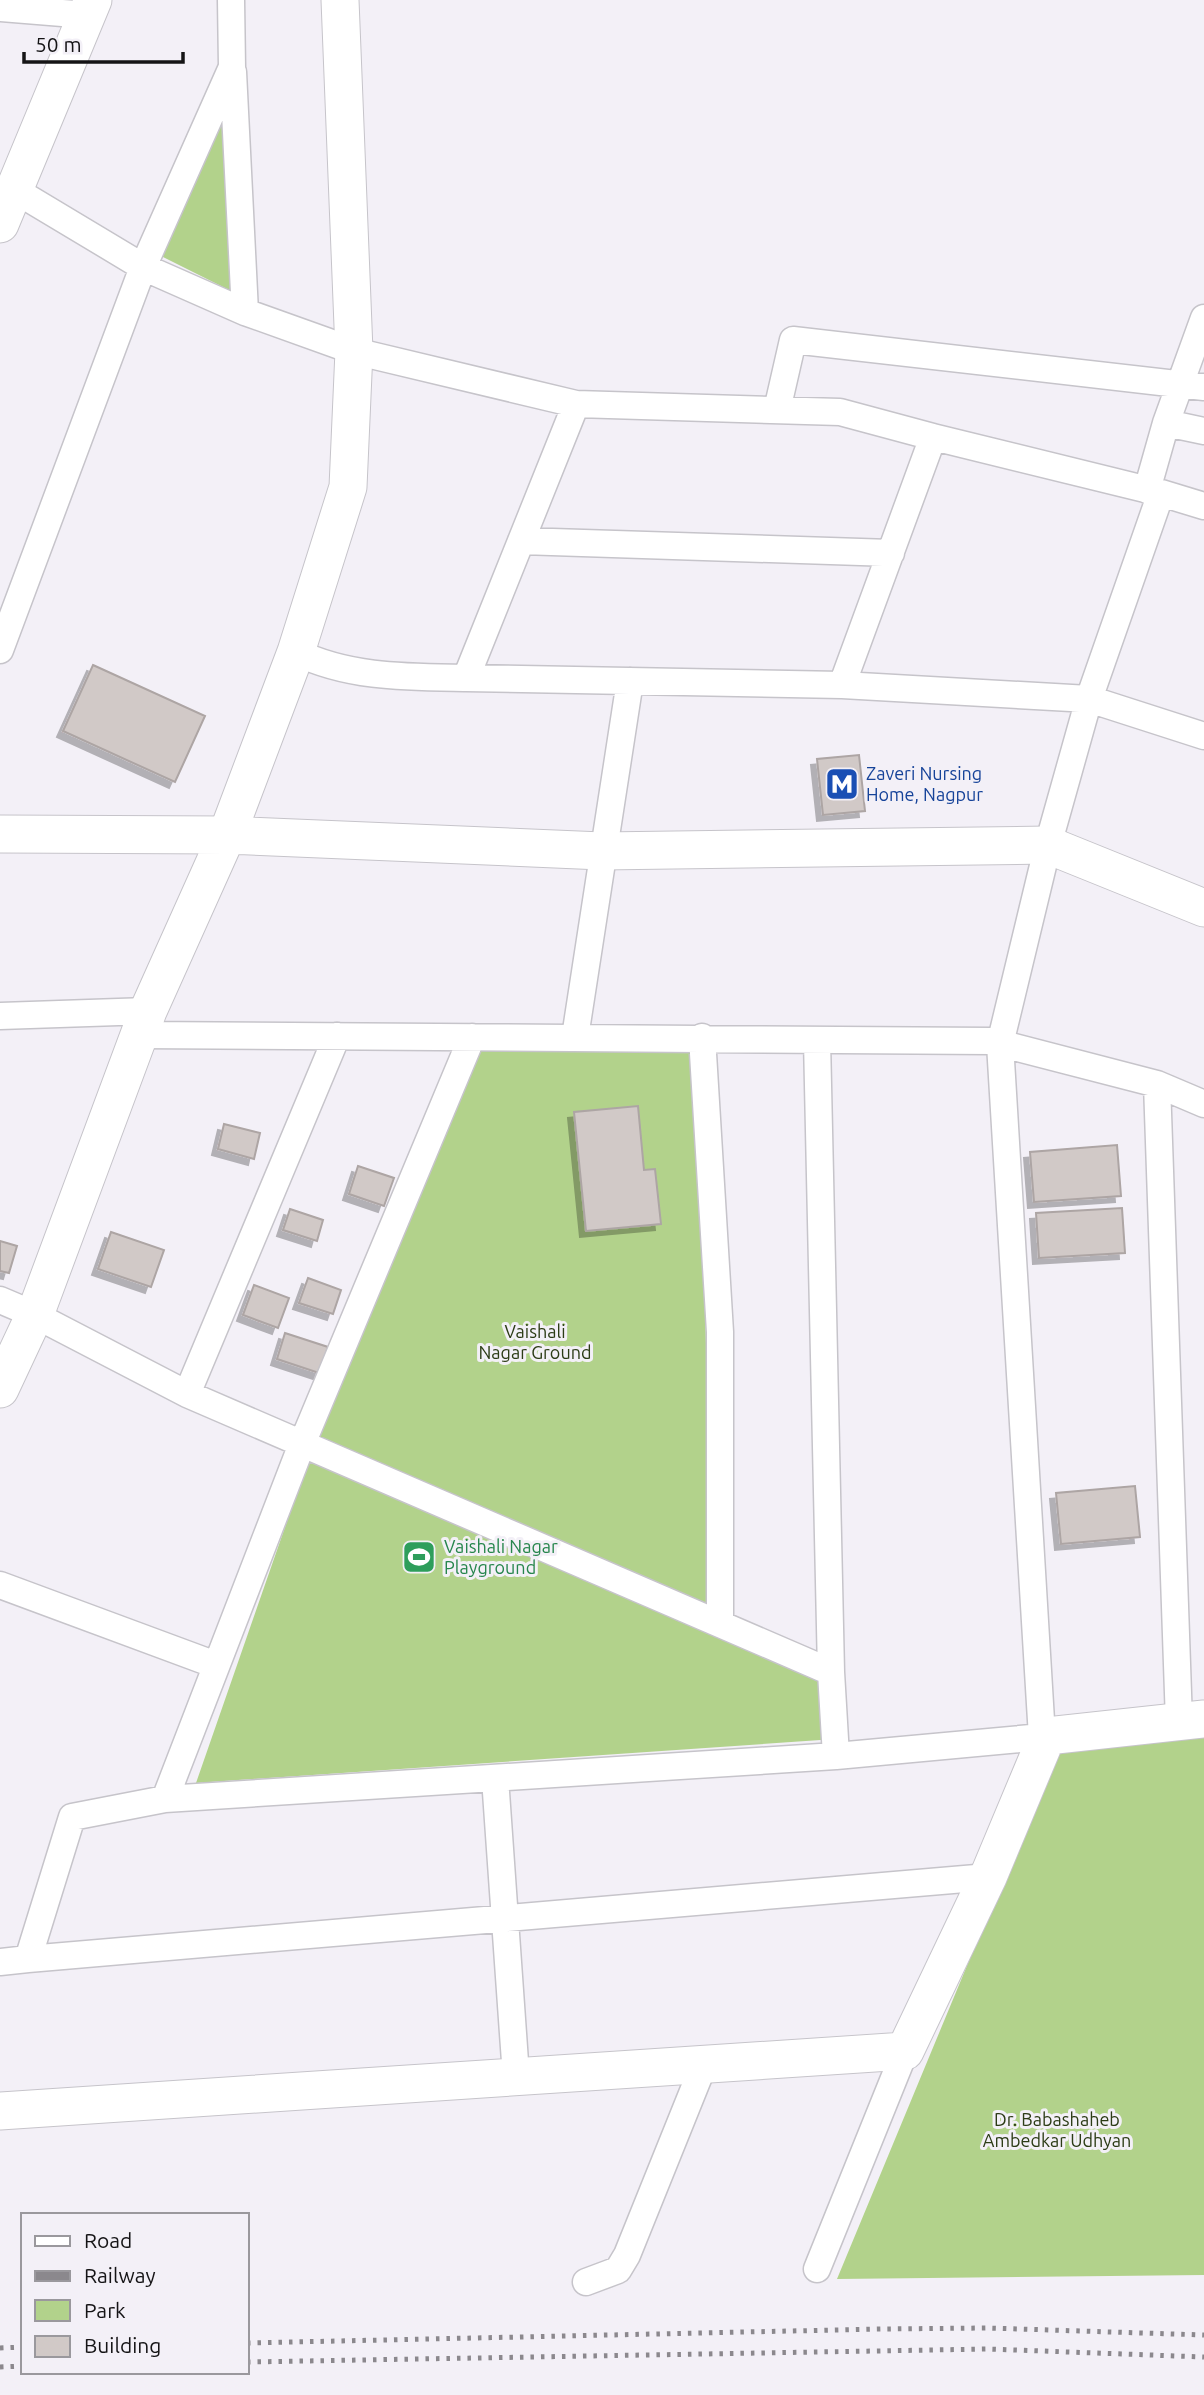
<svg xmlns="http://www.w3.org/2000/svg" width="1204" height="2395" viewBox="0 0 1204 2395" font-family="Ubuntu,sans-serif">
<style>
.green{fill:#b2d28b}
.building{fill:#d1c9c7;stroke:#ada5a4;stroke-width:2;filter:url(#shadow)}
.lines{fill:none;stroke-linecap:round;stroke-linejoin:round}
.street-casing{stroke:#c6c4ca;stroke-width:29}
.secondary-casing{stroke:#c6c4ca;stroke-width:39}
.street{stroke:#fff;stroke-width:26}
.secondary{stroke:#fff;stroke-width:37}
.rail{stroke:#8b888d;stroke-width:5;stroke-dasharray:3.5 7;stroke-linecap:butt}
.labels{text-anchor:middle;stroke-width:6;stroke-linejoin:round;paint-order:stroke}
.transit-label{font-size:18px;fill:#164399;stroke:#f3f0f7;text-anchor:start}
.park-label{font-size:18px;fill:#2c3c16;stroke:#f3f0f7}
.leisure-label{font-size:18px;fill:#27864d;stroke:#f3f0f7;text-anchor:start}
</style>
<defs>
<filter id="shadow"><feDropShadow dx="-6" dy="6" stdDeviation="0" flood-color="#0004"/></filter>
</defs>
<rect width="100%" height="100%" fill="#f3f0f7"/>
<path class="green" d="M224,108L233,292L159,255Z
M474,1040L698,1041L713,1608L314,1434Z
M308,1461L820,1654L835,1739L196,1783Z
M1204,1726V2275L837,2279L1061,1739Z"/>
<path class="building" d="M93,665L205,716L175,782L63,731Z
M859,755L865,811L823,815L817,759Z
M638,1106L644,1170L655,1169L661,1224L586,1231L574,1112Z
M224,1124L260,1133L254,1159L218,1149Z
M1117,1145L1121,1196L1034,1202L1030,1152Z
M358,1166L394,1178L384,1206L349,1194Z
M1122,1208L1125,1253L1039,1258L1036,1213Z
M290,1209L323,1220L317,1241L283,1230Z
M111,1232L164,1250L151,1287L98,1269Z
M0,1241L17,1246L9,1273L0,1271Z
M308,1278L341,1290L333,1314L299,1303Z
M254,1285L289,1298L278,1328L243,1315Z
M285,1333L328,1347L319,1373L277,1359Z
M1135,1486L1140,1537L1061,1544L1056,1493Z"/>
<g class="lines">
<defs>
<path id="street" d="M231,0L232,67L143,267L245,312L354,351L576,404L466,678L842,685
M0,8L87,15
M233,72L245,312
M0,189H13L143,267L0,650
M576,404L840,412L933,437
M777,410L793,340L1204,387
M1166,423L1204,431
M1147,490L1166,423L1204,318
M1161,493L933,437L842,685L1089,699L1204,736
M521,541L891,553
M296,652C349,678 408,677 466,678
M0,1016L148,1011
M139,1035L991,1041L1157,1084L1204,1104
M472,1037L302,1444L165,1799L836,1756
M575,1037L630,681
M702,1037L720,1332V1624
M817,1040L831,1672
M1157,1084L1179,1722
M0,1300L33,1314L187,1394L831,1672L836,1756L1042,1737
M187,1394L337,1036
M0,1585L216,1665
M1047,1736L1042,1737L1000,1044L1048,845L1089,699L1161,493L1204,506
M495,1778L516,2076
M165,1799L72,1817L28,1959L988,1877
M0,1962L28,1959
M817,2269L905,2051
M586,2282L618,2270L627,2255L704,2064"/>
<path id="secondary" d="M0,224L93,0
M0,834L227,835L602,851L1048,845L1204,908
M0,1389L36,1312L148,1011L227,835L296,652L348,487L354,351L340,0
M0,2111L905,2051L988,1877L1047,1736L1204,1719"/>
</defs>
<use href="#street" class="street-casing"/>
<use href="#secondary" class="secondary-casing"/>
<use href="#street" class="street"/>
<use href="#secondary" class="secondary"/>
<path class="rail" d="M247,2343L881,2329L988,2328L1204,2335
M0,2348L23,2347
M247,2362L988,2349L1204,2357
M0,2367L23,2366"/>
</g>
<defs>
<symbol id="metro-square" viewBox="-11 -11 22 22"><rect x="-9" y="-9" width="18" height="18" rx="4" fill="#1a4fb4" stroke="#f3f0f7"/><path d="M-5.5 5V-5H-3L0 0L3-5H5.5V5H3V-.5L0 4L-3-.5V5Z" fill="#fff"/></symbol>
<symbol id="stadium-square" viewBox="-11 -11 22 22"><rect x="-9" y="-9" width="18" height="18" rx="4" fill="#2e9e5b" stroke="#f3f0f7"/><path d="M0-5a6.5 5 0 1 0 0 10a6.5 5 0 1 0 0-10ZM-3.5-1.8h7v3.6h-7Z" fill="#fff"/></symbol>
</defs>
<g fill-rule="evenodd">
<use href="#metro-square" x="823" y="765" width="38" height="38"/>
<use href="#stadium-square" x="400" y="1538" width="38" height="38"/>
</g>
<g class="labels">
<g class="transit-label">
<text x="866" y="780">Zaveri Nursing<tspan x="866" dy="21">Home, Nagpur</tspan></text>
</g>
<g class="park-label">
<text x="535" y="1338">Vaishali<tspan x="535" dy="21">Nagar Ground</tspan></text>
<text x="1057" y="2126">Dr. Babashaheb<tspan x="1057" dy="21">Ambedkar Udhyan</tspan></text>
</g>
<g class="leisure-label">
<text x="444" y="1553">Vaishali Nagar<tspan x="444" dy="21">Playground</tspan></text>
</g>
</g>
<rect x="21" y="2213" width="228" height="161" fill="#f3f0f7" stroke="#9a989d" stroke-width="2"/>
<rect x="35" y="2236" width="35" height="10" fill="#ffffff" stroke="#9a989d" stroke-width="2"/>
<text x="84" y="2248" font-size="21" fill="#151416">Road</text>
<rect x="35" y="2271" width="35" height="10" fill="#8b888d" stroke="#9a989d" stroke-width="2"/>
<text x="84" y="2283" font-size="21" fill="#151416">Railway</text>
<rect x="35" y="2300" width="35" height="21" fill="#b2d28b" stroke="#9a989d" stroke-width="2"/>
<text x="84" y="2318" font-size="21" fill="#151416">Park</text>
<rect x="35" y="2336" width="35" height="21" fill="#d1c9c7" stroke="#9a989d" stroke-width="2"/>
<text x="84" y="2353" font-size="21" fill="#151416">Building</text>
<path d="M24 52v10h159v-10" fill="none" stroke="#151416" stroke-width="3.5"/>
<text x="35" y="52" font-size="21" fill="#151416" stroke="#f3f0f7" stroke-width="5" paint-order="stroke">50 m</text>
</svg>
